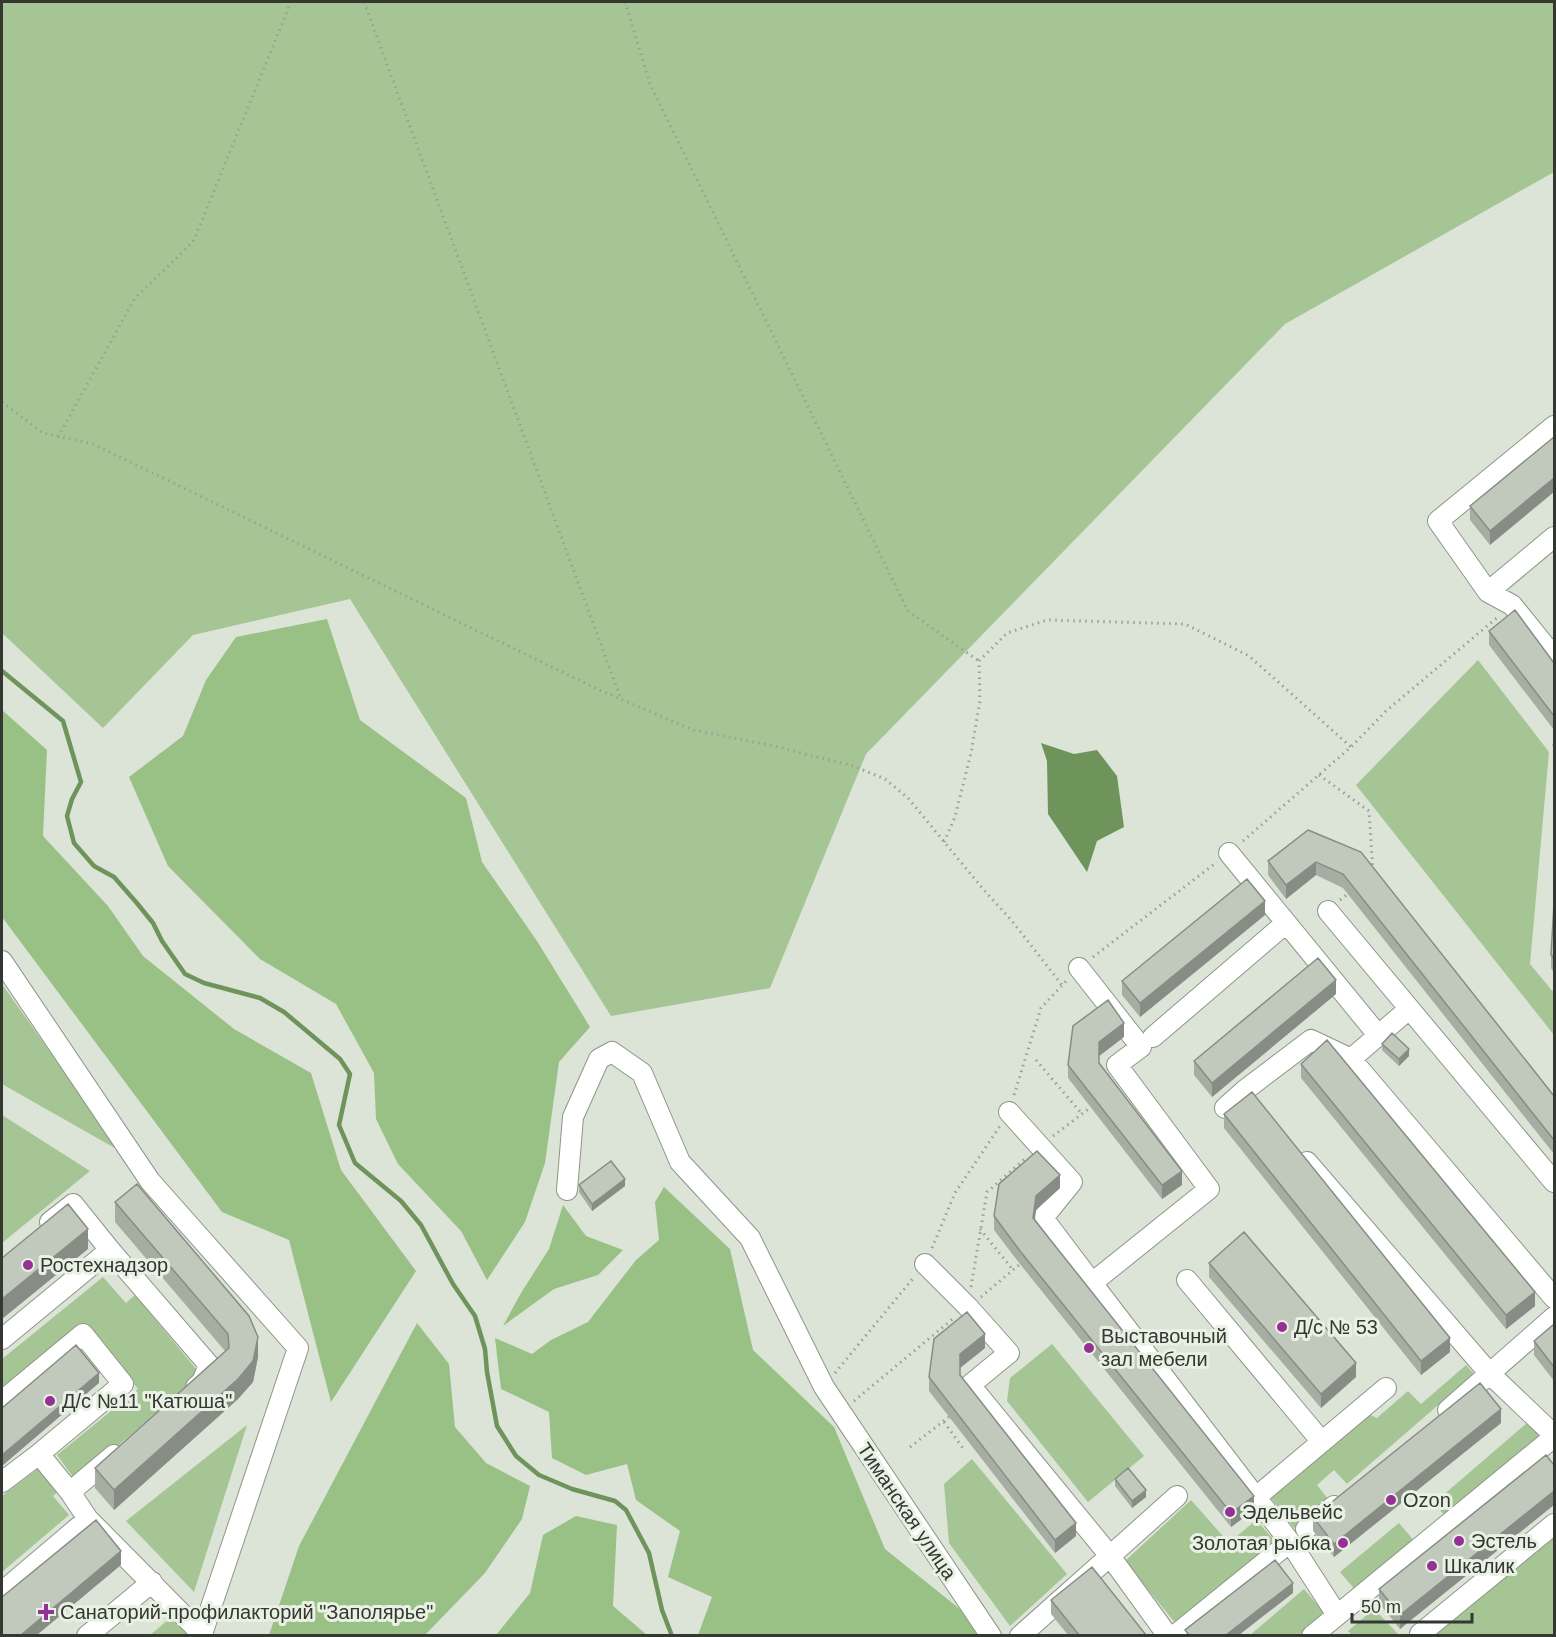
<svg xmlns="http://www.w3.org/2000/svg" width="1556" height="1637" viewBox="0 0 1556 1637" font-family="Helvetica,sans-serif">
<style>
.green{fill:#a5c594}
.forest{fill:#9ac185}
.water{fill:#6f945b}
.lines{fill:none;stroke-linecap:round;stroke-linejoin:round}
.stream{stroke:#6f945b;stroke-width:4.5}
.minor-casing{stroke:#8e968a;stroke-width:22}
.path{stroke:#99a096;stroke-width:3;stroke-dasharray:1.5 4.5;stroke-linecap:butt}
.minor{stroke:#fff;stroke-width:20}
.wall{fill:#a6ada3}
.shaded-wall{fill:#878d84}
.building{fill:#c1c9bd;stroke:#878d84;stroke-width:1.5}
.poi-dot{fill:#953096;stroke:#e9f1e4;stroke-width:2}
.labels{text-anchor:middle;stroke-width:6;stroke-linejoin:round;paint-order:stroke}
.poi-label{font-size:20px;fill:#343732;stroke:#e9f1e4;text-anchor:start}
.street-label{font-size:20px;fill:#343732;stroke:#e9f1e4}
</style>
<rect width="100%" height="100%" fill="#dbe4d7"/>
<path class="green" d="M2,2H1554V172L1285,324L866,754L770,988L611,1016L350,599L193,635L103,728L2,633Z
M1478,660L1549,752L1530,964L1554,993V1035L1356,785Z
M2,984L120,1151L2,1084Z
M2,1115L90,1171L2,1243Z
M103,1277L126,1303L135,1295L201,1375L76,1481L57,1455L138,1389L86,1327L2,1395V1359Z
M1052,1344L1144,1456L1088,1502L1007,1401L1010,1378Z
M1466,1365L1474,1374L1347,1484L1334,1470L1317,1485L1328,1499L1294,1528L1270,1497L1366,1413L1377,1418L1408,1391L1421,1404Z
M1528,1422L1540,1436L1446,1517L1434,1503Z
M247,1425L194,1592L126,1521Z
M972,1459L1067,1574L1010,1626L949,1543L944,1484Z
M44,1464L63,1487L53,1496L69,1515L2,1572V1496Z
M1191,1500L1229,1543L1256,1520L1277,1543L1176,1624L1125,1561Z
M1399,1523L1416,1543L1357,1592L1340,1572Z
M1554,1533V1635H1429Z
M1304,1589L1325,1614L1299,1635L1249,1636Z
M1374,1609L1399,1635H1352L1348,1631Z
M175,1614L193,1636H149Z"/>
<path class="forest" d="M327,619L360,720L466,798L482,862L537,941L590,1027L559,1062L545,1163L525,1222L487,1280L461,1231L398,1164L376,1119L374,1073L336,1004L260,959L168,866L129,777L183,736L206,680L236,637Z
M2,710L47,750L43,836L108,906L143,956L234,1029L311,1073L341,1170L416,1271L331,1402L289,1240L222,1212L2,917Z
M664,1187L730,1249L753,1350L834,1427L885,1549L991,1634L698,1635L712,1597L668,1577L680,1531L636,1500L627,1464L586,1475L552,1458L549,1412L501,1389L495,1338L532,1354L551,1340L588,1322L636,1260L659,1240L655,1202Z
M563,1205L586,1236L623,1250L598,1275L554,1289L503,1326L521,1293L549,1249Z
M417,1323L449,1364L455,1427L486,1463L530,1486L522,1519L485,1573L425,1635H269L299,1546Z
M576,1516L617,1525L613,1606L647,1635H496L530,1593L543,1535Z"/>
<path class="water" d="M1041,743L1074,754L1097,750L1117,776L1124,827L1097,841L1087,872L1048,814L1047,761Z"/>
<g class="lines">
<path class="stream" d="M2,671L63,721L81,782L72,799L67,816L74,843L94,866L114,877L136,902L153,923L162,941L185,974L204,983L260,998L284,1012L340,1059L350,1074L339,1125L355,1163L401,1201L421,1225L453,1284L475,1316L485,1349L487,1372L497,1426L516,1456L539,1475L572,1489L615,1501L626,1510L649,1553L662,1610L672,1636"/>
<defs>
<path id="minor" d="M1554,537L1488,592L1512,605L1554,657
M1488,592L1438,521L1554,426
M1229,853L1378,1035
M1328,911L1554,1182
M2,961L150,1181L298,1348L202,1634
M1079,968L1141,1047L1117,1065L1209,1189L1092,1283L1290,1542
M1153,1037L1286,923
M1351,1059L1554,1298
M1225,1108L1245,1090L1311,1040L1351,1059L1409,1009
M1009,1112L1072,1182L1043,1218L1092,1283
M1307,1162L1490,1374L1554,1435
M567,1190L573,1117L599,1059L612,1052L642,1073L680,1162L750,1238L824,1387L991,1636
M50,1222L73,1204L110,1250
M925,1264L968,1307L1009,1353L970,1385L1110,1556L1020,1636
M1187,1280L1322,1442
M2,1339L110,1250L209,1365L202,1382L196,1387
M2,1401L83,1334L123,1384L39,1454L2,1482
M1448,1410L1554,1317
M39,1454L70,1492L88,1519L202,1634V1636
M70,1492L114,1455
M1255,1498L1386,1388
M1306,1529L1334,1506
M2,1592L88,1519
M1420,1634L1554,1524
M87,1636L152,1582
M1168,1636L1110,1556L1177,1496
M1174,1636L1290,1542L1337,1615
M1312,1636L1554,1437"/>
</defs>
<use href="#minor" class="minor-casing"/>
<path class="path" d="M364,2L621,699
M625,2L650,84L908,611L979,661
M2,402L43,433L93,444L597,689L693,730L774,746L853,766L885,779L908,798L983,889L1012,921L1062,985
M58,437L135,298L193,242L291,2
M1553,746L1554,745
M1319,775L1369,811L1373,871
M1243,841L1351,747L1386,711L1499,616
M944,842L955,817L971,753L980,701L979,661L1007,633L1047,620L1185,624L1249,656L1351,747
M1340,900L1348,894
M1093,957L1217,862
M1036,1060L1082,1114
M1014,1095L1041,1008L1068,979
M1053,1136L1091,1107
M980,1229L1013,1270
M932,1248L955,1193L1000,1126
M971,1287L987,1192L1027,1157
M981,1297L1020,1264
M835,1373L915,1276
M854,1401L955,1317
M944,1422L965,1451
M910,1447L949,1417"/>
<use href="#minor" class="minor"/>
</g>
<path class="wall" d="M1554,437L1490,545L1470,520V506Z
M1489,631L1554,663V730L1489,645Z
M1308,830L1554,1096V1154L1343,888L1316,875L1286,899L1268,875V861Z
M1554,904V973L1551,968V954Z
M1265,915L1140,1017L1122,995V981Z
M1336,994L1212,1097L1194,1075V1061Z
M1124,1037L1099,1056V1063L1182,1185L1162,1199L1068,1078V1065Z
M1382,1044L1409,1056L1399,1066L1382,1050Z
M1301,1064L1535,1306L1506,1329L1301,1078Z
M1224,1114L1450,1352L1421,1375L1224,1128Z
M579,1185L625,1186L592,1211L579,1192Z
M1060,1188L1036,1210L1035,1219L1254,1510L1231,1527L1020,1264L994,1230V1216Z
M115,1202L258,1357L253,1382L238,1399L114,1510L95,1488V1468L225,1351L115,1222Z
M1209,1263L1356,1377L1321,1408L1209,1277Z
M1554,1324V1381L1534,1355V1341Z
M985,1348L960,1368V1375L1076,1536L1055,1553L929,1391V1377Z
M1501,1423L1334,1557L1313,1531V1517Z
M1546,1455L1400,1629L1379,1603V1589Z
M1115,1479L1146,1497L1132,1508L1115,1486Z
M1051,1600L1146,1635H1068L1051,1614Z"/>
<path class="shaded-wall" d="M1554,478V492L1490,545V531Z
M1316,862V875L1286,899V885Z
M1265,901V915L1140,1017V1003Z
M1336,980V994L1212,1097V1083Z
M1124,1023V1037L1099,1056V1042Z
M1409,1049V1056L1399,1066V1059Z
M1182,1171V1185L1162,1199V1185Z
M1060,1175V1188L1036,1210L1033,1231V1218L1036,1196Z
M625,1179V1186L592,1211V1204Z
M88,1229V1249L2,1319V1299Z
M1535,1292V1306L1506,1329V1315Z
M985,1334V1348L960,1368V1354Z
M258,1337V1357L253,1382L238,1399L114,1510V1490Z
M1450,1338V1352L1421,1375V1361Z
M1356,1363V1377L1321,1408V1394Z
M99,1373V1383L2,1466V1455Z
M1501,1409V1423L1334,1557V1544Z
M1146,1490V1497L1132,1508V1501Z
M1554,1491V1505L1400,1629V1615Z
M1254,1496V1510L1231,1527V1513Z
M1076,1523V1536L1055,1553V1540Z
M121,1551V1565L37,1635H21Z
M1293,1583V1593L1239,1635H1226Z"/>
<path class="building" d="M1554,437V478L1490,531L1470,506Z
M1515,610L1554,663V716L1489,631Z
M1308,830L1361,852L1554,1096V1140L1343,874L1316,862L1286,885L1268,861Z
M1247,879L1265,901L1140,1003L1122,981Z
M1554,904V959L1551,954Z
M1318,958L1336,980L1212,1083L1194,1061Z
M1108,1000L1124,1023L1099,1042V1063L1182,1171L1162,1185L1068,1065L1073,1026Z
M1392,1033L1409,1049L1399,1059L1382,1044Z
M1327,1040L1535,1292L1506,1315L1301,1064Z
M1252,1092L1450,1338L1421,1361L1224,1114Z
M1037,1151L1060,1175L1036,1196L1033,1218L1254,1496L1231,1513L1020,1251L994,1216L999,1184Z
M611,1161L625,1179L592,1204L579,1185Z
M137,1184L249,1316L258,1337L253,1361L238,1379L114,1490L95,1468L229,1348L228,1334L115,1202Z
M68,1204L88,1229L2,1299V1258Z
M1244,1232L1356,1363L1321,1394L1209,1263Z
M967,1312L985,1334L960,1354V1375L1076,1523L1055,1540L929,1377L934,1339Z
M1554,1324V1367L1534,1341Z
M76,1345L99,1373L2,1455V1408Z
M1480,1383L1501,1409L1334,1544L1313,1517Z
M1546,1455L1554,1465V1491L1400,1615L1379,1589Z
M1128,1468L1146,1490L1132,1501L1115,1479Z
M96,1520L121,1551L21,1635H2V1597Z
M1275,1560L1293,1583L1226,1635H1189L1185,1630Z
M1092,1567L1146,1635H1079L1051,1600Z"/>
<g class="poi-dot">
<circle cx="28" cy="1265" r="6"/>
<circle cx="1282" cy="1327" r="6"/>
<circle cx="1089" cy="1348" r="6"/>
<circle cx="50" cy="1401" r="6"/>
<circle cx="1391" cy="1500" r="6"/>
<circle cx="1230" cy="1512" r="6"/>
<circle cx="1459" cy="1541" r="6"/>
<circle cx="1343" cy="1543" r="6"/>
<circle cx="1432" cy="1566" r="6"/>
<path d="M43 1603h6v6h6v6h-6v6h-6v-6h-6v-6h6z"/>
</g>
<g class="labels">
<g class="poi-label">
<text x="40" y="1272">Ростехнадзор</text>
<text x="1294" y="1334">Д/с № 53</text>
<text x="1101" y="1343">Выставочный<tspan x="1101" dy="23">зал мебели</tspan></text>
<text x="62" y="1408">Д/с №11 "Катюша"</text>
<text x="1403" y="1507">Ozon</text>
<text x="1242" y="1519">Эдельвейс</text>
<text x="1471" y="1548">Эстель</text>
<text x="1331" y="1550" text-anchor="end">Золотая рыбка</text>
<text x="1444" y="1573">Шкалик</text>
<text x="60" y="1619">Санаторий-профилакторий "Заполярье"</text>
</g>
<g class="street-label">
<text transform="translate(907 1511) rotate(56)" y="7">Тиманская улица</text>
</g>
</g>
<rect width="1556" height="1637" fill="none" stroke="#343732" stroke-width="6"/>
<path d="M1352 1613v9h120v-9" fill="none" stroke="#343732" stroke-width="3"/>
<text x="1361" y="1613" font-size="18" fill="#343732" stroke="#e9f1e4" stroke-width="4.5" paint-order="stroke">50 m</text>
</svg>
